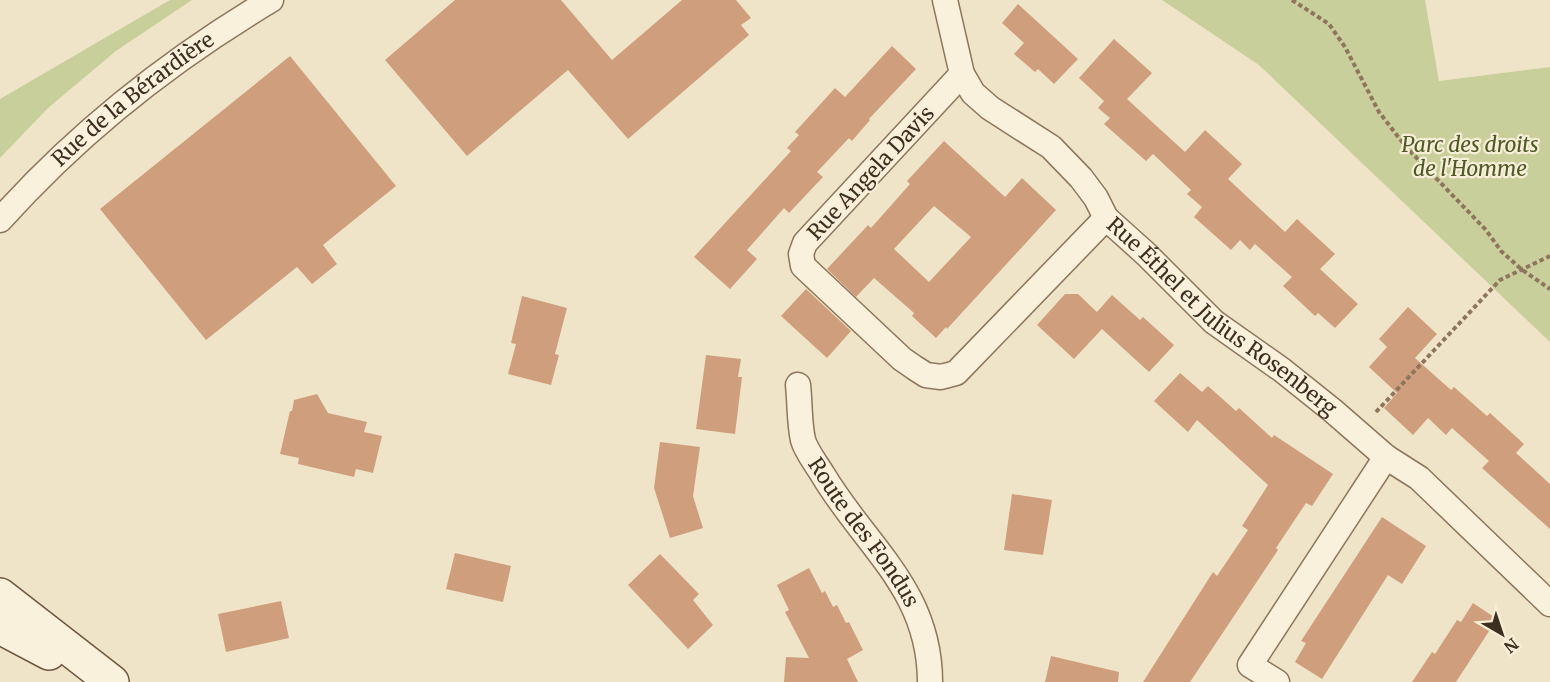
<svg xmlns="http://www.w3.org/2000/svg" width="1550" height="682" viewBox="0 0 1550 682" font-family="Merriweather,serif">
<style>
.green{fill:#c9cf9b}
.building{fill:#cf9f7d;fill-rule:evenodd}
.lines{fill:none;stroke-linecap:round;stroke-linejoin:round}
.street-casing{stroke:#8d765c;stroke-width:27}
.secondary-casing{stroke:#6f573f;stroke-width:36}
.path{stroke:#8d765c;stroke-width:4;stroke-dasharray:4.5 3;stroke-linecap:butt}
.street{stroke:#faf1dc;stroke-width:24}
.secondary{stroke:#faf1dc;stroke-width:33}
.labels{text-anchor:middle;stroke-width:4.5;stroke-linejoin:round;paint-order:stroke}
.street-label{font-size:21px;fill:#3d2e20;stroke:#f7eed8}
.park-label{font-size:21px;font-style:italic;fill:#4d5a26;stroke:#f7eed8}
</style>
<rect width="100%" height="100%" fill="#f0e4c8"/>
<path class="green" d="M170,0H192L116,51L48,108L0,158V99Z
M1162,0H1425L1439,81L1550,67V342L1259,65Z"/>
<path class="building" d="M455,0H561L612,60L682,0H736L751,18L741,25L749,35L628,139L568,70L467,156L385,60Z
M1018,4L1078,59L1054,84L1038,69L1035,72L1014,54L1024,43L1002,23Z
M1114,39L1152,73L1127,99L1185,152L1205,130L1242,164L1228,179L1285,232L1297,219L1335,254L1320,269L1358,304L1335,328L1318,313L1315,316L1283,286L1292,277L1255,244L1250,250L1240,240L1231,250L1194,217L1202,207L1187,194L1191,190L1153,154L1146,161L1104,124L1110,118L1098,108L1104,101L1079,78Z
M892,46L916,69L869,119L870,120L852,141L849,138L817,172L823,177L789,213L784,208L747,250L757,259L730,289L694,257L791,151L787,148L799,135L795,132L835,88L845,97Z
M290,56L396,186L323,245L337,264L312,284L297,267L206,340L100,209Z
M944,141L1005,197L1022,178L1056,210L947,329L946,327L936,338L912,316L914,313L874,278L856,297L827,269L868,225L871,228L910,184L907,181ZM934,206L971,237L929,282L894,249Z
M806,289L851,331L827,358L781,316Z
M1065,294H1078L1097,312L1112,295L1140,320L1143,317L1174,345L1149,372L1102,329L1074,359L1037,325Z
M522,296L567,308L555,354L559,355L551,385L508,374L516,344L511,343Z
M1408,307L1437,334L1415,358L1451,390L1454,387L1487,416L1490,413L1524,444L1516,453L1550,484V529L1482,468L1489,461L1452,428L1446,435L1428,418L1413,435L1384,408L1397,393L1369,367L1387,347L1379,339Z
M706,355L741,359L738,377H742L735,434L696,429Z
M1180,373L1202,392L1208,386L1236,411L1239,408L1272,438L1274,435L1333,474L1312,506L1306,503L1276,548L1278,550L1190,682H1143L1213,572L1217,576L1248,530L1242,526L1268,485L1197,420L1188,432L1154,401Z
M317,394L328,413L367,422L364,432L382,436L373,473L356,469L354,477L298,464L299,458L280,454L290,411H292L294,400Z
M660,442L700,447L693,496L703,528L670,538L654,488Z
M1012,494L1052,500L1043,555L1004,550Z
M1382,517L1426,546L1402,584L1388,575L1322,679L1295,662L1306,643L1301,641Z
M455,553L511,566L503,602L446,589Z
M660,554L699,594L693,600L713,625L688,649L628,585Z
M809,568L822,593L825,591L833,607L837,605L846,623L849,622L863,650L847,659L858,682H784L786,657L809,658L785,612L789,610L777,585Z
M281,601L289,638L226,652L218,614Z
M1473,603L1497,619L1456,682H1412L1432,652L1435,654L1457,620L1461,622Z
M1051,656L1119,672L1118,682H1045Z"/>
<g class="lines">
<defs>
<g id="street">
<path id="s1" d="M945,0L962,74L973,93L990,108L1051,147L1081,178L1096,198L1106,218L1146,254L1214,322L1282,370L1332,410L1386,457L1419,478L1550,604"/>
<path d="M962,74L805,243L801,254L803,266L902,359L915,368L926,375L941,377L956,373L1106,218"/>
<path id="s2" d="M0,220C78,133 170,60 271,0"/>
<path id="s3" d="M798,385C800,402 799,422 803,440C806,451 817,465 823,475C866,547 930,590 930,682"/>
<path d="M1277,682L1250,665L1386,457"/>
</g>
<path id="secondary" d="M0,595L112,682
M0,627L49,653"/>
</defs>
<use href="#street" class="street-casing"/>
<use href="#secondary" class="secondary-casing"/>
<path class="path" d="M1292,0L1329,24L1345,47L1379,112L1406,147L1486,230L1501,251L1521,269L1550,289
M1376,412L1500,280L1550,256"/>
<use href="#street" class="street"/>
<use href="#secondary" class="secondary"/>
</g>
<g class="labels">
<g class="street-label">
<text dy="7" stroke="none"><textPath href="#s2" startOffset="180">Rue de la Bérardière</textPath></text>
<text transform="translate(871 173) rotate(-47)" y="7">Rue Angela Davis</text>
<text dy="7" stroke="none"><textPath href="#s1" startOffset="436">Rue Éthel et Julius Rosenberg</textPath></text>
<text dy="7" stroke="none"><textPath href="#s3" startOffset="166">Route des Fondus</textPath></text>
</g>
<g class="park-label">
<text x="1470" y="152">Parc des droits<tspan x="1470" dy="24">de l'Homme</tspan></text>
</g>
</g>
<g transform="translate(1502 634) rotate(141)" stroke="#f7eed8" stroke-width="4.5" paint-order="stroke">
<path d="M0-4.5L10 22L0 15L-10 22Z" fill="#3d2e20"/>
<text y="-9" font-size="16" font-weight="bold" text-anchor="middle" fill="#3d2e20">N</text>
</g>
</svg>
